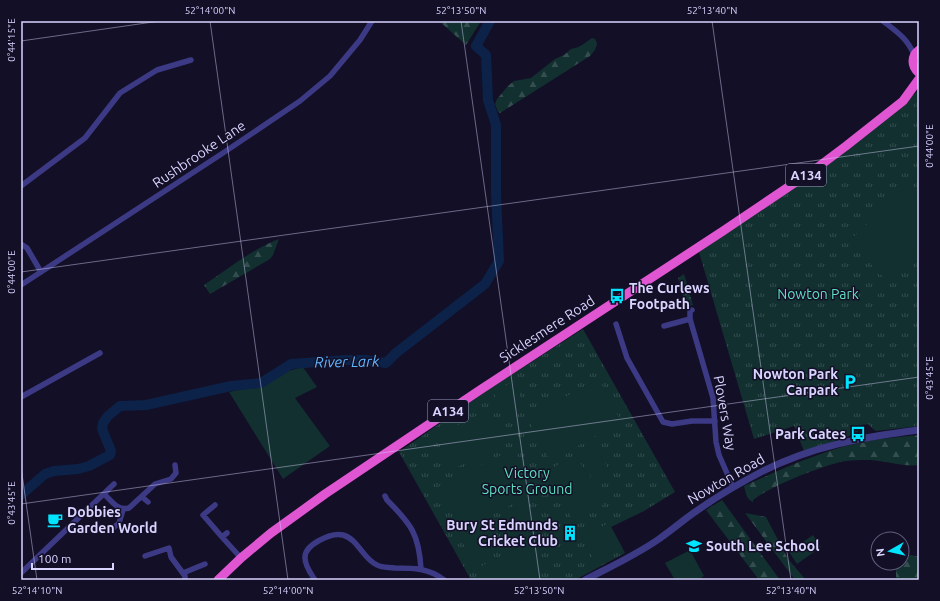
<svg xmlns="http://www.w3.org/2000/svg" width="940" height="601" viewBox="0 0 940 601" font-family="Ubuntu,sans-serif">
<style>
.grass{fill:url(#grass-dots)}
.forest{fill:url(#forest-firs)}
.park{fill:url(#park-tufts)}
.garden{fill:#12302f}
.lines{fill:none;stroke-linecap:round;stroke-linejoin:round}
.river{stroke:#0c2248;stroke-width:10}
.minor{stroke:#3d3a85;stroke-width:5.5}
.tertiary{stroke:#3d3a85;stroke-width:7}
.trunk{stroke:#e055d1;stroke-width:9}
.ticks{fill:none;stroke:#d9d4ff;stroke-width:1;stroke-opacity:0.45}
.labels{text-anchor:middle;stroke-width:3;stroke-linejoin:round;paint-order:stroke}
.shield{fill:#130f26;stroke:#9e99be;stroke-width:1}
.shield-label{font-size:13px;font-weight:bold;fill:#d9d4ff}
.street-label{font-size:14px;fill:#d9d4ff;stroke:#130f26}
.poi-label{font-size:14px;font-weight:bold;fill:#d9d4ff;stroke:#130f26;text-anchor:start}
.park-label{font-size:14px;fill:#5fe0c0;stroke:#130f26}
.water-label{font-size:15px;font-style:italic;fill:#62b6ff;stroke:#130f26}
.neatline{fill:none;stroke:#d9d4ff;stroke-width:1.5}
.ticks-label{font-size:10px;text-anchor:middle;fill:#d9d4ff}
</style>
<defs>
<pattern id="grass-dots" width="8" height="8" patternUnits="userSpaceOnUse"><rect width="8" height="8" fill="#12302f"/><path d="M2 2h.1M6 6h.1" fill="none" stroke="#344d4e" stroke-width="1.8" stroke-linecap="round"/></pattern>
<pattern id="forest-firs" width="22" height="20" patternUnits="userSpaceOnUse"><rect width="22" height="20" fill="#12302f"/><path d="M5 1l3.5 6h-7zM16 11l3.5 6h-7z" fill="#344d4e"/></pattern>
<pattern id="park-tufts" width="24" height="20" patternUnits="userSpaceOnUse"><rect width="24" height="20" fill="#12302f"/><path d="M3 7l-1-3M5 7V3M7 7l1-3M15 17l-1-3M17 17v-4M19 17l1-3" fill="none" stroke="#344d4e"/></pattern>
</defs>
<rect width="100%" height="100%" fill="#130f26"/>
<path class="grass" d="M684,274L693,305L686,307L678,278Z"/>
<path class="forest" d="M439,21H481L466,45Z
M592,38L595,39L597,43L595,50L590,56L500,113L498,112L495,104L497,99L508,86L514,81L531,78L555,59L564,55L571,49L579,47Z
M279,239L273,255L270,259L210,294L204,285C228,269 252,249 279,239Z
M919,435V465C903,467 887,461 870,460C860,460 850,460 840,462C815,469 773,485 753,500V502C746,499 746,493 744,486C784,468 823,450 867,441C884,438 902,437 919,435Z
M722,500L780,580H759L706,510Z
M745,513L766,517L788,559L806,580H795Z
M911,555L919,557V579L896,580V563H902V556Z"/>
<path class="park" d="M919,90V426L876,431L873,429L868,424L861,425L859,431L847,437L804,451L794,426L754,439L699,252L900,107Z
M583,329L675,492L644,511L611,527L625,553L575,580H471L399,452L486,391Z"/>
<path class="garden" d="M908,186L919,198V247L885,279L849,241Z
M303,367L317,387L295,398L330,446L283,479L229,392L247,388L267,380L284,372Z
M599,379L621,422L550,461L527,417Z
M511,382L525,404L508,415L494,394Z
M490,409L507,442L451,470L436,436Z
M595,445L613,478L596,487L579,453Z
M507,452L529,496L461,530L439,486Z
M576,455L603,505L573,521L547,471Z
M524,505L539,534L520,543L506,514Z
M609,523L622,547L595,562L582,537Z
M478,528L493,557L475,566L460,537Z
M813,535L821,547L797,564L789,552Z
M532,540L547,569L526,580H484L478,568Z
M690,550L704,576L698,580H675L665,563Z"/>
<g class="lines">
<path class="river" d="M21,495L45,474L54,471L78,469L89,466L110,455L111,451L102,429L103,423L108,416L120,406L146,405L231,386L261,383L291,364L346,360H366L386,363L396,353L485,284L499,261L496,193V125L488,100L486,55L476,46L490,21"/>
<path class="minor" d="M883,21C897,32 908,39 914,55
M21,186L85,138L120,93L157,70L191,60
M21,244L27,248L41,272
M21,285L226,151L300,101L330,76L360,40L372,21
M692,310L690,311V319L713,398L716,442L719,455L733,487
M616,324L627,358L663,422L672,424L692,421H715
M664,326L690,319
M21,397L100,353
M104,494C112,501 117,511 129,508L155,484L171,479L176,473L175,465
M385,496L387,500C411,524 419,534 421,569
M142,497L148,502
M215,505L203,515L222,537
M111,530L119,523L123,510
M227,533L222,537L241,558
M145,556L169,548L171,557L185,576V580
M21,573L114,484
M183,573L205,564
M315,580C311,574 305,566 305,558C304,545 331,532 343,535C358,539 363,559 377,565C382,568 389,567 395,568C413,568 429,568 444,580"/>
<path class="tertiary" d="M585,580C610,567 636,555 659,539C669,532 679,524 688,517C711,500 736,485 761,472C812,446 863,437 919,430"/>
<path class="trunk" d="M919,50C911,56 911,66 919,73
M218,580L241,558L271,533L325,494L480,390L723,231L818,167L846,146L903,101L919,79"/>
</g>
<path class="ticks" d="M210,21L288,580M461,21L540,580M712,21L791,580M21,41L160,21M21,272L919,146M21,467L37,580M21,504L919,377"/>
<defs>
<symbol id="bus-bare" viewBox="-9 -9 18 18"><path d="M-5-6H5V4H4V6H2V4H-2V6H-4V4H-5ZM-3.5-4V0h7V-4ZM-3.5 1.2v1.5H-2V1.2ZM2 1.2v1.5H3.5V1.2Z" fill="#00e5ff" stroke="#130f26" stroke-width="2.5" paint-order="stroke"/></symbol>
<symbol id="parking-bare" viewBox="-9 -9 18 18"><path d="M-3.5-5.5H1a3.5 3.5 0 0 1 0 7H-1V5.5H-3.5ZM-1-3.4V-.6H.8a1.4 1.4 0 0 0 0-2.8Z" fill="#00e5ff" stroke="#130f26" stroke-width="2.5" paint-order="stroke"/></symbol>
<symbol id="cafe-bare" viewBox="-9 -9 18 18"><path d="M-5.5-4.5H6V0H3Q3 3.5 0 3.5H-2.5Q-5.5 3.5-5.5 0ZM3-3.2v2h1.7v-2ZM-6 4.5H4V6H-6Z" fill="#00e5ff" stroke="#130f26" stroke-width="2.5" paint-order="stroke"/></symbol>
<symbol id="building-bare" viewBox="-9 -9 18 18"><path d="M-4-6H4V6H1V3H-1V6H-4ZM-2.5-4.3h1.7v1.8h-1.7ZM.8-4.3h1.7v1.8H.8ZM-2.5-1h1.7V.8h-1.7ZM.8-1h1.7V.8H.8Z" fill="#00e5ff" stroke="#130f26" stroke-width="2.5" paint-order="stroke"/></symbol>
<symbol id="school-bare" viewBox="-9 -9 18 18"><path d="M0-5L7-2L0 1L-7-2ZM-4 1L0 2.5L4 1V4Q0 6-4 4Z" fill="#00e5ff" stroke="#130f26" stroke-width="2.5" paint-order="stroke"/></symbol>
</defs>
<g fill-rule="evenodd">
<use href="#bus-bare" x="606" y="285" width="22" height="22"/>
<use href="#parking-bare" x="839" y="371" width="22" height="22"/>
<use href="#bus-bare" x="847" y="423" width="22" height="22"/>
<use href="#cafe-bare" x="44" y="509" width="22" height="22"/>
<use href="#building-bare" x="559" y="522" width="22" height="22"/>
<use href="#school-bare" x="683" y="535" width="22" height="22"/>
</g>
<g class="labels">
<g class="shield">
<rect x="786" y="164" width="40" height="22" rx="3"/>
<rect x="428" y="400" width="40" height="22" rx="3"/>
</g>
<g class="shield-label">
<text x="806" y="180">A134</text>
<text x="448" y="416">A134</text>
</g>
<g class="street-label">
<text transform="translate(199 154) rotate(-34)" y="5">Rushbrooke Lane</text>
<text transform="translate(547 329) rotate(-33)" y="5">Sicklesmere Road</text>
<text transform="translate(725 413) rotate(80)" y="5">Plovers Way</text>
<text transform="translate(726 479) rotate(-30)" y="5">Nowton Road</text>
</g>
<g class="poi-label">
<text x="629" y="293">The Curlews<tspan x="629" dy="16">Footpath</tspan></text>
<text x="838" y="379" text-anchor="end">Nowton Park<tspan x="838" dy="16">Carpark</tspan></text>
<text x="846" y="439" text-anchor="end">Park Gates</text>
<text x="67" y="517">Dobbies<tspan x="67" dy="16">Garden World</tspan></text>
<text x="558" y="530" text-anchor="end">Bury St Edmunds<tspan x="558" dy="16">Cricket Club</tspan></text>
<text x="706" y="551">South Lee School</text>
</g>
<g class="park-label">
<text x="818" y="299">Nowton Park</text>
<text x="527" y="478">Victory<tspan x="527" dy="16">Sports Ground</tspan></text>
</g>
<g class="water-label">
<text transform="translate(347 362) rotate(-1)" y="5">River Lark</text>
</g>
</g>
<rect width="940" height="601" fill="none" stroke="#130f26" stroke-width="44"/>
<g transform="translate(890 551) rotate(262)"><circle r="19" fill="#130f26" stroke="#625e7d"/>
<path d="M0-3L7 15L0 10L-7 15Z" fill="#00e5ff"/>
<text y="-6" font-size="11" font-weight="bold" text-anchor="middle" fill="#d9d4ff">N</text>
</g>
<path d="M32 563v6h81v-6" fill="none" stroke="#d9d4ff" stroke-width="2"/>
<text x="38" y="563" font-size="12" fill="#d9d4ff" stroke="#130f26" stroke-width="3" paint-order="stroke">100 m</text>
<rect x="22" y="22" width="896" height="557" class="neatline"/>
<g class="ticks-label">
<text x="210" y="14">52°14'00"N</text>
<text x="461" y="14">52°13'50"N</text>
<text x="712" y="14">52°13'40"N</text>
<text transform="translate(11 40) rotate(-90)" y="4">0°44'15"E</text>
<text transform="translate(929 146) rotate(-90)" y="4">0°44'00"E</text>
<text transform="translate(11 272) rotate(-90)" y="4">0°44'00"E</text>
<text transform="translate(929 378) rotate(-90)" y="4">0°43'45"E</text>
<text transform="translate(11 503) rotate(-90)" y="4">0°43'45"E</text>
<text x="37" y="594">52°14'10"N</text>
<text x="288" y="594">52°14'00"N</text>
<text x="539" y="594">52°13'50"N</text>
<text x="791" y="594">52°13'40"N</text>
</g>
</svg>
